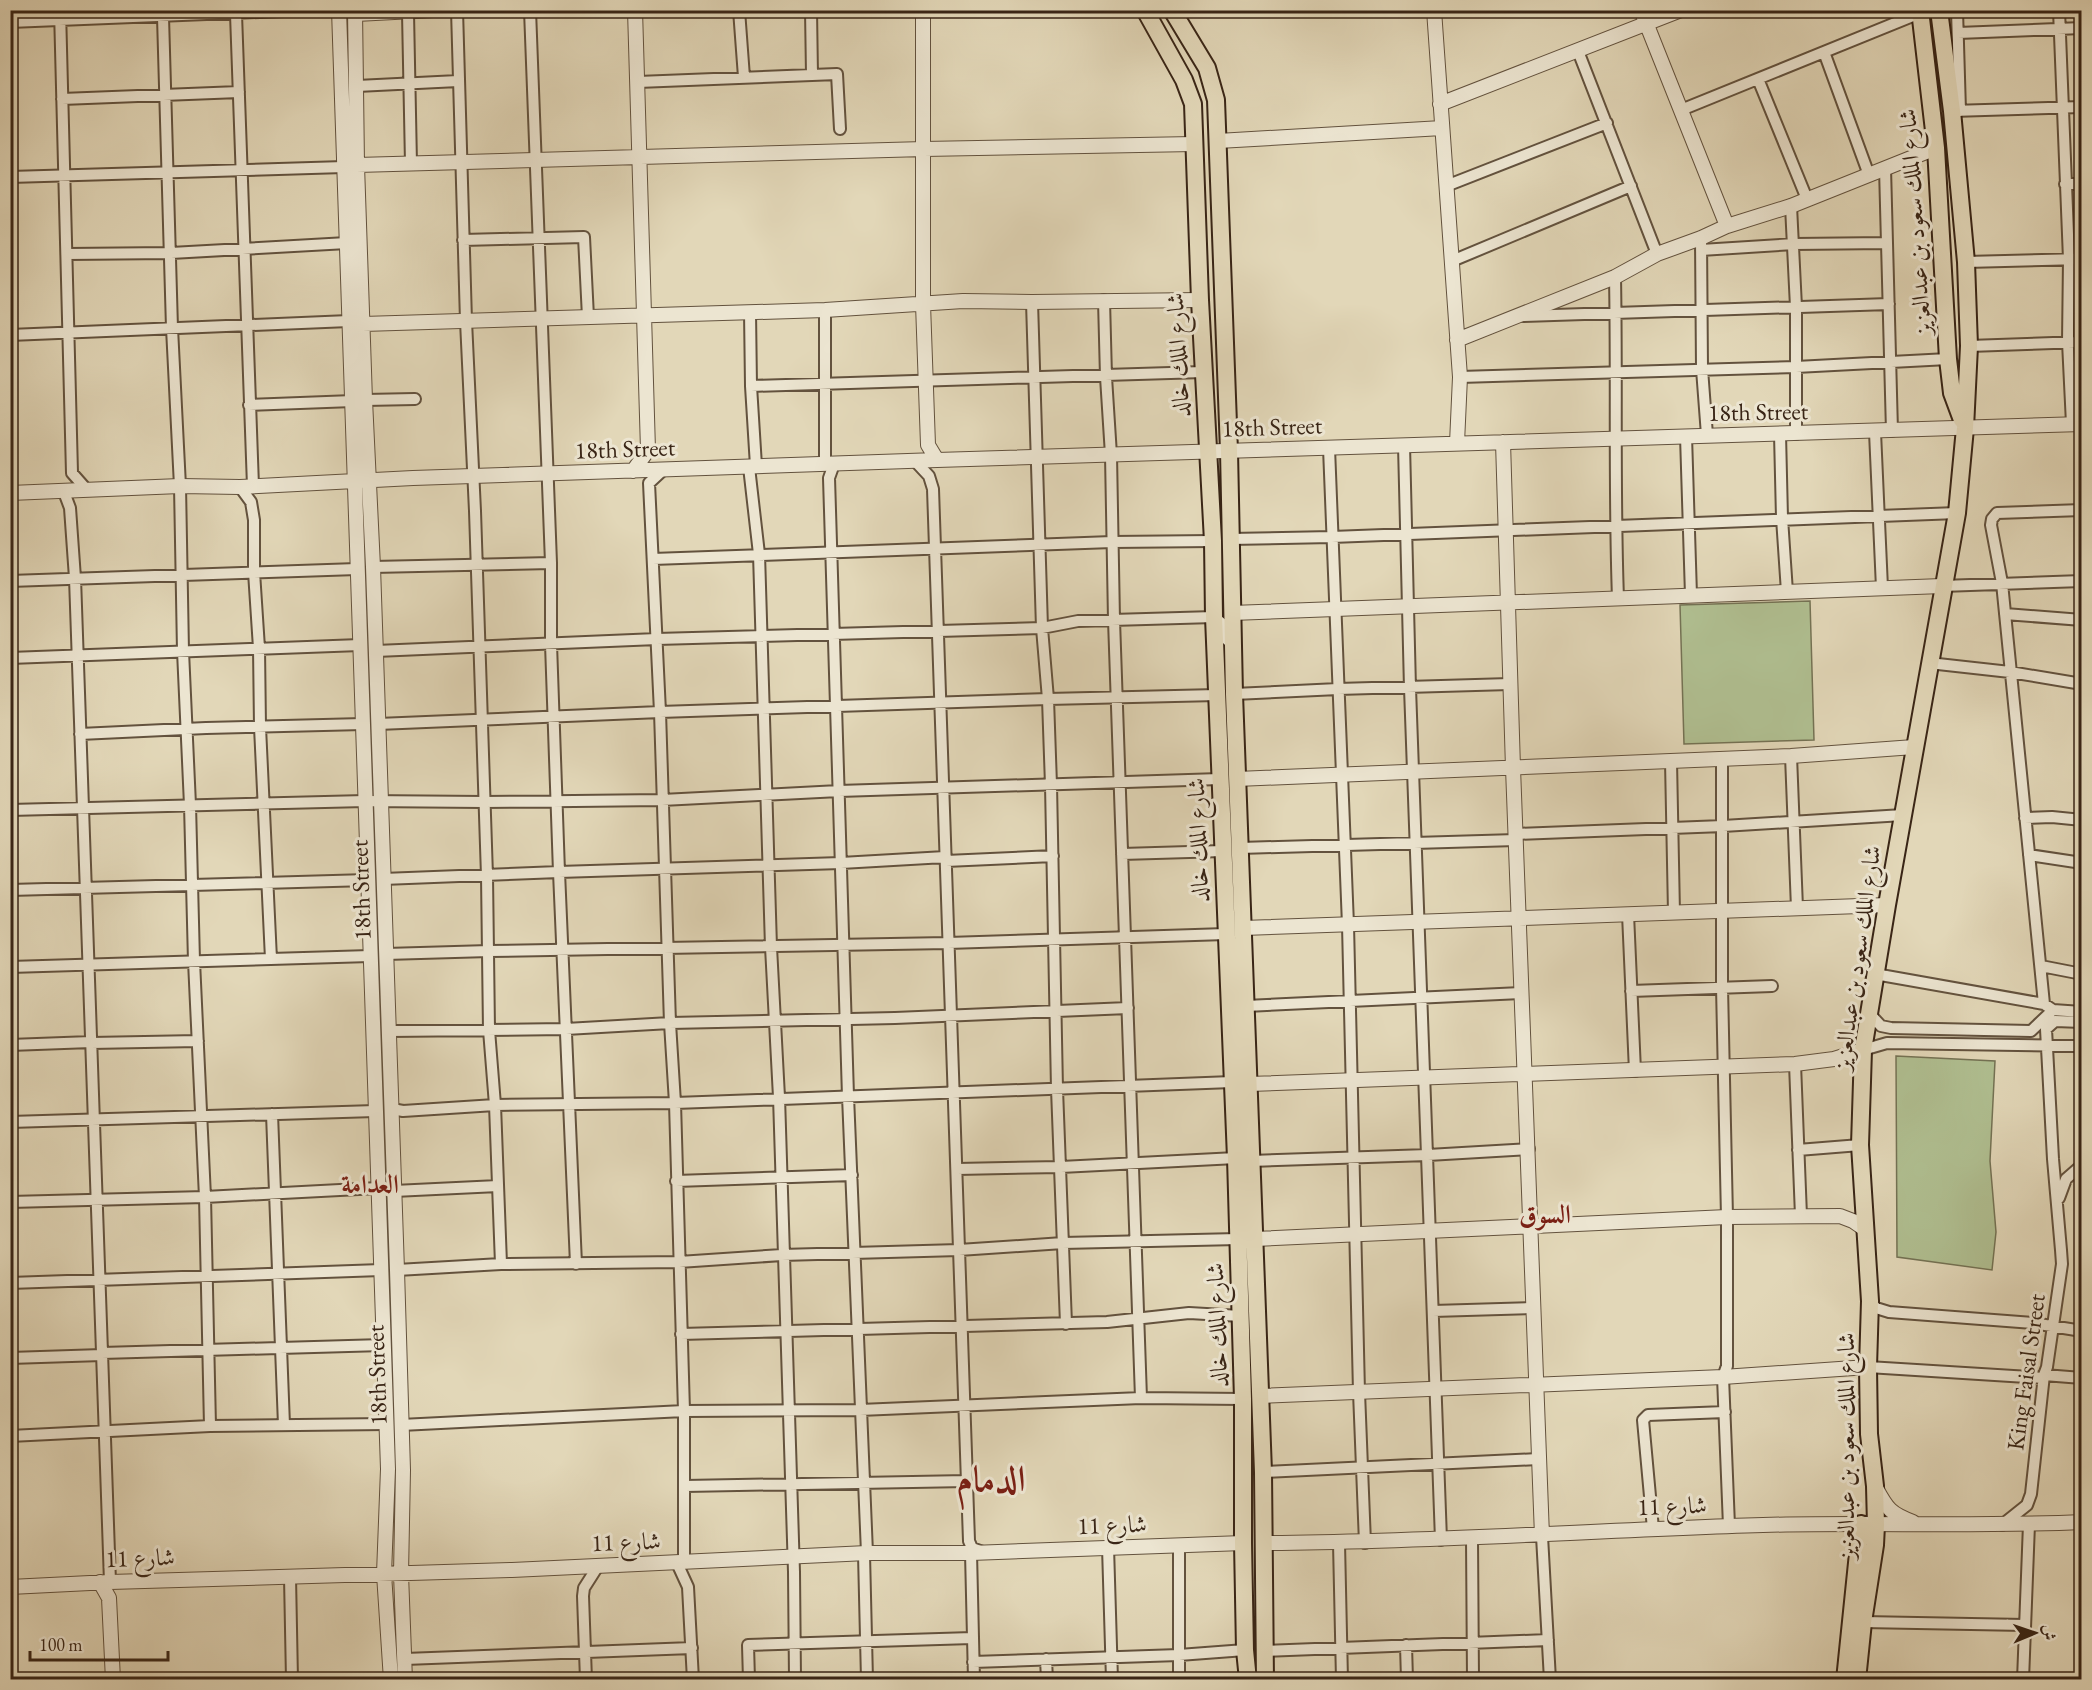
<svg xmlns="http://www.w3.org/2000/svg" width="2092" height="1690" viewBox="0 0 2092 1690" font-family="'EB Garamond',Amiri,serif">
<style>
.green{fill:#b0bf91;stroke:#747254;stroke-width:1.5}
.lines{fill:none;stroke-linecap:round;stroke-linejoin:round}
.minor-casing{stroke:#63523e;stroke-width:14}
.tertiary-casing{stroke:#63523e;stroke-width:16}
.primary-casing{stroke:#392516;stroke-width:20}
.minor{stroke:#ece5d1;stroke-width:10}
.tertiary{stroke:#ece5d1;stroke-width:14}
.primary{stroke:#e2d7b8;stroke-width:16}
.labels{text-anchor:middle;stroke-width:6;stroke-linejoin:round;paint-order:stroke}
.street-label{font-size:24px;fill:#392516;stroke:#ece5d1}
.neighbourhood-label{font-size:26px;font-weight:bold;fill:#7a1f14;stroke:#ece5d1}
.town-label{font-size:36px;font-weight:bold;fill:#7a1f14;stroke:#ece5d1}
</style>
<rect width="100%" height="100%" fill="#e2d7b8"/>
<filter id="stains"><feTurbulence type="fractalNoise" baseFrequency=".00333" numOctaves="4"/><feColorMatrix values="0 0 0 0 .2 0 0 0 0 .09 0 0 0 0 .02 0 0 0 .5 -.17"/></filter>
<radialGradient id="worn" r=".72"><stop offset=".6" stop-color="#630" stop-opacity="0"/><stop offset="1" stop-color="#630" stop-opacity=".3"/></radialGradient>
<path class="green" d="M1810,601L1814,740L1684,744L1680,605Z
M1896,1056L1995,1061L1990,1161L1996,1232L1992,1270L1897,1257Z"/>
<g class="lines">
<defs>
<path id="minor" d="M60,10L72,473L87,490
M457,10L466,321L475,511L487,876L489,1030L495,1105L501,1264
M530,10L551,563V644L559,872L576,1264
M739,10L744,77
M811,10L812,75
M1957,10L1960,111
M2059,10L2069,259L2068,342L2072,424
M408,13L411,164
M236,14L253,486
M163,17L172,328L180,486L183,651L190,805L194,961L205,1197L210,1426
M10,22L308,10
M1958,33L2082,28
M1578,51L1657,254
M1824,52L1869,175
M1758,79L1807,199
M638,82L837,74L840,129
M357,86L458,81
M62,99L239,92
M1681,110L1920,13
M1952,111L2082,107
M1885,168L1892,431
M10,177L344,167
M2065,184H2082
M1446,186L1607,123
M1791,206L1796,307V434
M1701,238L1702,369L1707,435
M463,240L584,237L588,317
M1701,250L1794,244L1887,243
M67,254L171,253L347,243
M1452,261L1631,186
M1966,262L2082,259
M1615,277C1617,384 1614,491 1618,598
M1104,300L1106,377L1111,455L1114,620L1141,1398
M1032,302L1042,628L1048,699L1051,785L1057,1089L1066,1324
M825,310V464
M750,312L751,386L756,466
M1523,316L1889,304
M10,335L349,321
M1969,346L2082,342
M1460,377L1796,367L1948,359
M751,386L1203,372
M365,400L415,399
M249,405L353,401
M1875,432L1882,588
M1780,434L1782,518L1787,592
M1686,436L1691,595
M1404,445L1410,688L1441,1540
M1329,448L1348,925L1359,1392L1365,1543
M915,461L929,476L933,489L969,1541L972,1548L983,1552
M834,464L829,478L848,1096L867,1553
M749,467L759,554L771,947L779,1097L794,1572L795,1680
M663,470L649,483L660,712L670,1023L675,1103L684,1411V1562
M240,487L251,502L254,520V572L259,648L260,727L271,959
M64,492L70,508L75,578L110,1582
M1230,539L1332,537L1957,513
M653,559L1112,542L1213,541
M373,567L551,563
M10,581L357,569
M1942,586L2082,581
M2005,614L2082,620
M376,651L657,639L1042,628L1078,621L1214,617L1224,625L1227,640
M10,658L360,645
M1929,663L2010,672L2082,684
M1232,688L1234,694L1338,689L1510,684
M378,724L660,712L1048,699L1217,695
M80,734L206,728L363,724
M1791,756L1797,908
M1722,759V987L1727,1217V1366L1723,1377L1729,1526
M1671,761L1674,913
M10,810L365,801L484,802L662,800L839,791L1220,779
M2025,818L2052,817L2082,820
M1516,834L1723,826L1903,815
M1240,848L1516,840
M1122,854L1223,851
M2029,855L2082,863
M946,861L1053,856
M383,879L559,872L841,863L945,857
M10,890L368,880
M1628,914L1635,1071
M386,954L489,951L948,943L1226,934
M2041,966L2082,974
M10,967L370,956
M1875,974L2044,1004L2053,1010L2082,1012
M1631,991L1772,986
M2044,1004L2002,583L1991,525L1992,519L1997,513L2082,510
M1246,1006L1521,993
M1868,1012L1881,1026L1891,1028L2031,1031L2053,1010
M389,1031L566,1029L670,1023L895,1018L1128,1008
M91,1043L198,1041
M10,1045L91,1042
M1863,1050L1887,1043L2082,1046
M1795,1064L1801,1216
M392,1109L403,1111L495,1105L675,1103L1232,1082
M272,1114L284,1425
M10,1122L375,1111
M1798,1150L1860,1145
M1251,1161L1428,1155L1529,1149
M957,1169L1061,1167L1236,1158
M676,1181L852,1175
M394,1191L498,1186
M2059,1198L2066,1179L2082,1165
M10,1202L205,1197L378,1188
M397,1270L501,1264L679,1262L782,1255L959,1250L1063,1243L1238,1239
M10,1283L381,1270
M1870,1301L1876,1308L1889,1312L2033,1323L2082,1331
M1433,1311L1533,1308
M681,1334L1107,1322L1189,1313L1241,1316
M102,1353L383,1345
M10,1358L102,1355
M1868,1367L2044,1378
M2044,1375L2082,1378
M401,1425L684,1411L860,1410L1141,1398L1243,1399
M10,1436L210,1426L386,1424
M1263,1472L1538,1459
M685,1486L967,1481
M2002,1525L2027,1505L2031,1494L2044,1375L2047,1367L2062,1264L2061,1250L2053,1159L2046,1029L2055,1021L2082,1022
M1653,1529L1643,1420L1648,1415L1725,1412
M1542,1536L1550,1680
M1472,1539L1473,1680
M1339,1543L1342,1680
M1108,1547L1112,1680
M971,1553L974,1680
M864,1554L867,1680
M677,1563L688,1587L693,1680
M290,1577L292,1680
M1863,1622L2025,1625
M1406,1645L1407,1680
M1264,1651L1548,1640
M405,1659L692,1648
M1046,1659L1047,1680
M973,1662L1179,1655L1245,1650
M586,1680L583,1596L584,1588L598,1566
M749,1680L748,1645L972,1638
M1179,1680V1546
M2023,1680L2029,1524"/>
<path id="tertiary" d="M339,10L388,1469L384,1574L391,1680
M355,10L357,165L365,400L373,567L397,1270L403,1470L401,1574L405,1680
M923,10V304L928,445L937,460
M1434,10L1460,377L1457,443
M1641,10L1727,226
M356,14L433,10
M1440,104L1681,10
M1218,141L1442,128
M350,160L357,165L924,149L1194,144
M363,324L825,310L963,301L1032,302L1200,300
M1457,340L1615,277L1657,254L1701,238L1727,226L1791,206L1936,148
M1503,442L1513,768L1542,1536
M633,471L648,450L635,10
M10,493L180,486L240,487L413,478L937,460L2082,424
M1232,613L1942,586
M1237,779L1791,756L1914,747
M1243,928L1887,905
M1249,1084L1795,1064L1834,1059L1863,1050
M1255,1239L1727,1217L1840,1216L1853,1221L1866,1230
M1260,1396L1723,1377L1868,1367
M1876,1488C1887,1509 1891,1514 1913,1522
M1264,1543C1431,1542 1597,1530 1763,1525C1869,1522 1975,1527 2082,1522
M100,1582L109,1598L113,1680
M10,1587L110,1582L512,1570L867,1553H971L1243,1543"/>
<path id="primary" d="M1145,10L1184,80L1193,104L1200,300L1213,541L1214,617L1236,1158L1243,1399V1543L1245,1650L1248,1680
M1172,10L1207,68L1216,100L1229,451L1234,694L1263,1472L1265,1680
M1920,10L1936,148L1948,359L1952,393L1962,420
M1845,1680L1861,1524
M1857,1680L1863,1622L1875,1545L1876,1525L1875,1486L1869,1434L1868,1367L1870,1301L1860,1145L1863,1050L1887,905L1957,513L1965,428L1969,346L1966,262L1952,111L1939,10"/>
</defs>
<use href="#minor" class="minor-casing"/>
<use href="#tertiary" class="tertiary-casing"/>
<use href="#primary" class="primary-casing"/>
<use href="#minor" class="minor"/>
<use href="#tertiary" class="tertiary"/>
<use href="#primary" class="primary"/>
</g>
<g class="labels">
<g class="street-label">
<text transform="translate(1915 222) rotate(-94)" y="8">شارع الملك سعود بن عبدالعزيز</text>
<text transform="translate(1178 355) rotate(-93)" y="8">شارع الملك خالد</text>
<text transform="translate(1758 412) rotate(-1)" y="8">18th Street</text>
<text transform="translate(1272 427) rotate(-2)" y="8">18th Street</text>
<text transform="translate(625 449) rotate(-2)" y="8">18th Street</text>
<text transform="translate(1198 840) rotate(-92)" y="8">شارع الملك خالد</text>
<text transform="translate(361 890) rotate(-92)" y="8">18th Street</text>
<text transform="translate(1857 958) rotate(-82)" y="8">شارع الملك سعود بن عبدالعزيز</text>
<text transform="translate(1217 1325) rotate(-92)" y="8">شارع الملك خالد</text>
<text transform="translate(2026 1372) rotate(-82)" y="8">King Faisal Street</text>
<text transform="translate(377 1375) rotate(-92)" y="8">18th Street</text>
<text transform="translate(1846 1446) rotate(-90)" y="8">شارع الملك سعود بن عبدالعزيز</text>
<text transform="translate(1672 1506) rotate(-2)" y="8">شارع 11</text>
<text transform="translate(1112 1525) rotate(-2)" y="8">شارع 11</text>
<text transform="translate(626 1542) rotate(-2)" y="8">شارع 11</text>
<text transform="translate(140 1558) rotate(-2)" y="8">شارع 11</text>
</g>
<g class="neighbourhood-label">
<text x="370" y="1193">العدامة</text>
<text x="1545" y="1223">السوق</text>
</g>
<g class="town-label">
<text x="991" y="1491">الدمام</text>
</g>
</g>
<rect width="2092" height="1690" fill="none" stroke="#e2d7b8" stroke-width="36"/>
<rect x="12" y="12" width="2068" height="1666" fill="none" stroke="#392516" stroke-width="3"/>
<rect x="18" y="18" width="2056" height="1654" fill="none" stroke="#392516" stroke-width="1.5"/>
<g transform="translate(2035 1633) rotate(88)" stroke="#ece5d1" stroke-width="4.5" paint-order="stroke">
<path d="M0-4.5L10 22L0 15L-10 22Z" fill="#392516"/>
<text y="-9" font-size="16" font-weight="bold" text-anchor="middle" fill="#392516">ش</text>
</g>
<path d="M30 1651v9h138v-9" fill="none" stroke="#392516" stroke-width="3"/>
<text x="39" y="1651" font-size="18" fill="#392516" stroke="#ece5d1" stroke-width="4.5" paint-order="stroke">100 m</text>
<rect width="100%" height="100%" filter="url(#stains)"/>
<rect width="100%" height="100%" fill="url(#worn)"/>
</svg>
